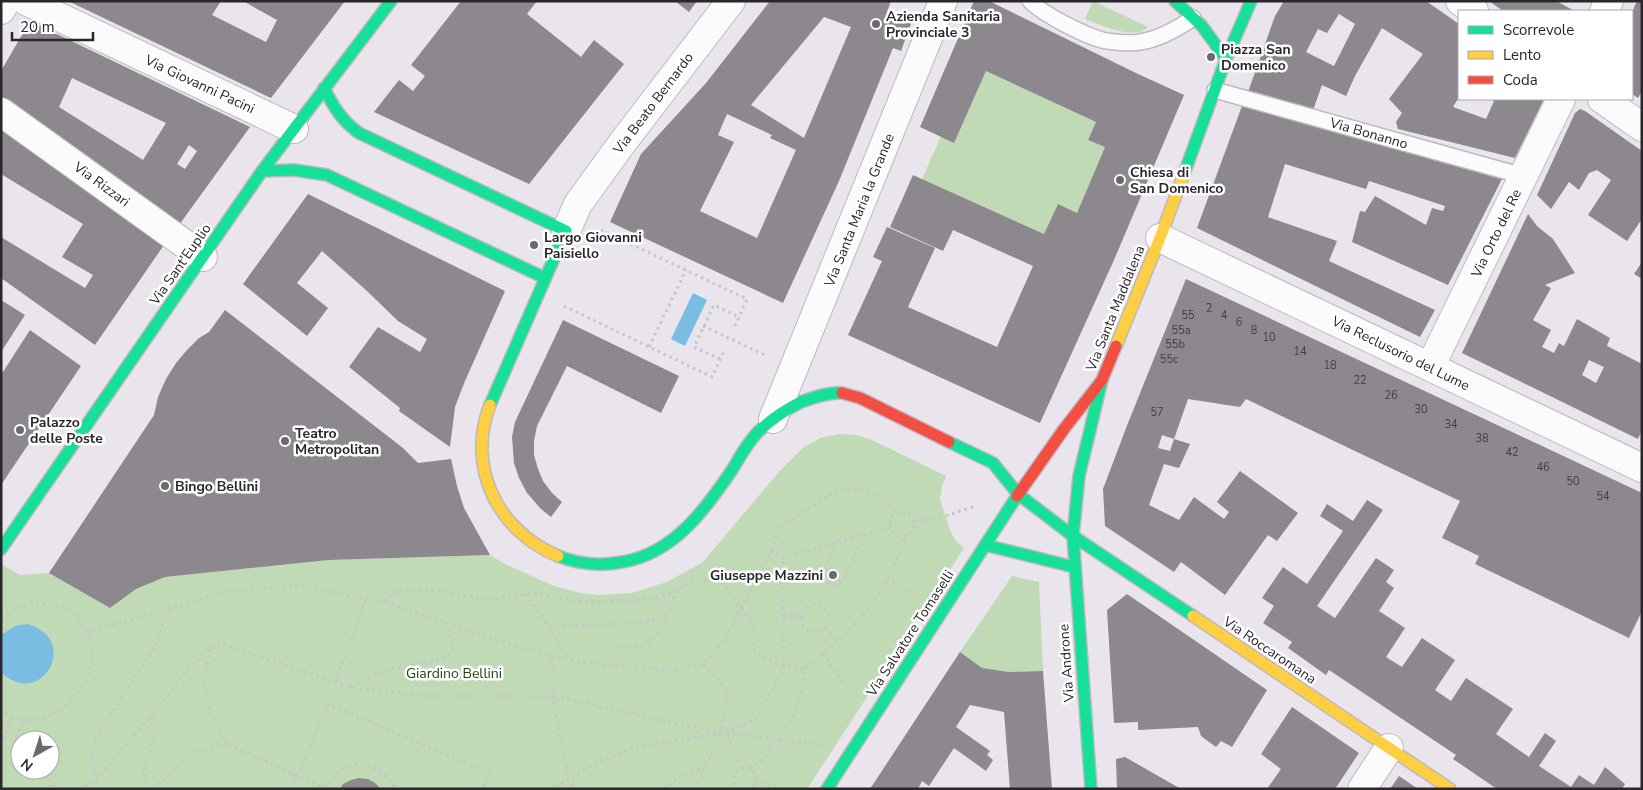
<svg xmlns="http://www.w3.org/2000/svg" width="1643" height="790" viewBox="0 0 1643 790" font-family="'Nunito Sans',sans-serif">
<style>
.green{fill:#bfdab5;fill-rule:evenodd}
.water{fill:#79bee2}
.building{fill:#8c888e;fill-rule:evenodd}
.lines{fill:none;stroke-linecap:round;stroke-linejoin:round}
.lane-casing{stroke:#bdb9bf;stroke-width:18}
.street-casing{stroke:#bdb9bf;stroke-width:30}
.fast-casing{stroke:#bdb9bf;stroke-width:14}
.slow-casing{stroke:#bdb9bf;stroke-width:14}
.jam-casing{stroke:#bdb9bf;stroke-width:14}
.path{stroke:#c7c5c7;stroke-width:3;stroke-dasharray:2.5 4;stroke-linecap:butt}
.lane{stroke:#fcfbfc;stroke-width:15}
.street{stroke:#fcfbfc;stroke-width:28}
.fast{stroke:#16e098;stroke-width:11}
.slow{stroke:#ffcf43;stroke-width:11}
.jam{stroke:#f24e42;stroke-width:11}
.poi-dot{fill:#6d6870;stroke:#fff;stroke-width:2}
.labels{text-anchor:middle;stroke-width:5;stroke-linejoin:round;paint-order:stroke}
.number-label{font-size:11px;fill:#423e44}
.poi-label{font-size:14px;font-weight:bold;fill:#2a262c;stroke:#fff;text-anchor:start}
.street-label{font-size:14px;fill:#2a262c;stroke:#fff}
.park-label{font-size:14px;fill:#214411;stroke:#fff}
</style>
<rect width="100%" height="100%" fill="#eae4ed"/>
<path class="green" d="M1093,1L1148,27C1135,41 1101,25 1085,19Z
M986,71L1096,122L1088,140L1105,147L1077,213L1058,204L1044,234L922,179L941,136L954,142Z
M839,434L856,435L872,440L946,476L942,486L940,499L950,530L955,540L964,548L807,789H1V564L20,575L49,573L110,608L136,589L165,577L329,560L490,555L505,564L554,586L580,593L600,595L631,593L667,582L703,562L778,473L803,448L820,438ZM20,740H50V770H20Z
M1012,576L1039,582L1043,671L1009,672L982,668L960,652Z"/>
<path class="water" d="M693,293L707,300L685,346L671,339Z
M27,624C82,639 41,711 1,672V635L15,626Z"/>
<path class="building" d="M68,1H221L212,15L266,42L277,20L243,1H345L271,98Z
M461,1H537L527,14L581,57L594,40L624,64L529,184L374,112L399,80L413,91L425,76L411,65Z
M675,1H697L689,12Z
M770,1H891L887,12L912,21L901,51L893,48L839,181L783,303L610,222L641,154L706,83ZM824,17L851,27L804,138L751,105ZM727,114L772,135L770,138L796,150L757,238L700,211L734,142L718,135Z
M974,1H989L1138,74L1184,95L1114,260L1040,423L848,335L882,261L873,257L887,227L935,248L908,307L997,347L1033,266L953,230L943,251L890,227L913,175L1044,234L1058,204L1077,213L1105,147L1088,140L1096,122L986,71L954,143L920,127Z
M1284,1H1426L1459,24V97L1453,107L1486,119L1494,101L1490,99H1544L1515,158L1398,129L1396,122L1402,113L1389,99L1423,54L1382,28L1355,76L1346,96L1322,85L1313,110L1248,92L1275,16ZM1339,14L1355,24L1334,66L1306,52L1318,29L1327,33Z
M1489,1H1556L1575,11H1503Z
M1637,1H1642V91L1638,98L1632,94V12Z
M30,21L250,127L179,225L1,99V71ZM72,78L166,123L143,160L59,107ZM189,145L197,151L185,169L177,164Z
M1242,106L1502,179L1448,285L1352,242L1360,211L1365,212L1375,196L1426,225L1432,208L1443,211L1445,206L1369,181L1366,189L1285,164L1268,217L1337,241L1329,261L1435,310L1420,337L1197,228Z
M1580,109L1585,111L1642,151V219L1627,241L1588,215L1611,180L1597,170L1589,173L1579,190L1569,182L1551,209L1537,195L1575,113Z
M1,125L166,242L95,345L1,278V237L85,288L93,275L62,257L83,224L1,174Z
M308,194L505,291L465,381L455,407L450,447L399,411L400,408L349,367L378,327L420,352L427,339L398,321L367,291L322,251L297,283L328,308L307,336L243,284Z
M1528,214L1537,226L1553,239L1575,273L1545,285L1551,288L1533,320L1551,330L1542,347L1554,353L1559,343L1564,346L1577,319L1610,338L1607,346L1642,364V430L1638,439L1462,353ZM1589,360L1604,367L1596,383L1582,375Z
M1642,262V279L1634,274Z
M1186,279L1642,493V611L1629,638L1475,564L1479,556L1442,538L1460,501L1246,399L1240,407L1188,399L1174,439L1162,435L1158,448L1170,451L1174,439L1190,444L1179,468L1164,464L1149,505L1179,520L1194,497L1224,519L1229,512L1217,502L1240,471L1298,513L1277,541L1268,535L1225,595L1181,562L1174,572L1105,526L1103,489L1128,423Z
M1,300L25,315L1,352Z
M225,310L403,448L418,463L451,459L457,486L464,508L490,555L329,560L165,577L136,589L110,608L49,573L154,415L158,397L166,379L176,363L187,350L199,338L209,332Z
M563,320L679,376L661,413L567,366L537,426L534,441V455L538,469L543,481L552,493L562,502L551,517L541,509L527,493L519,478L514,463L512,437L515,422Z
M30,330L81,366L1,485V375Z
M1367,500L1383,510L1317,606L1335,618L1376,558L1394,570L1386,582L1394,588L1379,611L1405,628L1386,657L1402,667L1422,638L1455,660L1435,690L1451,701L1466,678L1513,709L1496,734L1529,757L1545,733L1556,741L1539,766L1571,787L1579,775L1594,785L1605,767L1625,784L1622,789H1497L1453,759L1456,755L1329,670L1326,675L1288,648L1292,642L1263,623L1274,606L1262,598L1283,567L1307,584L1343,531L1320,516L1327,504L1353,521Z
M1127,594L1267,690L1232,747L1221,741L1216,747L1201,736L1198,727L1138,730V722L1114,723L1107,610Z
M960,652L982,668L1009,672L1043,671L1052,789H1010L1004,712L970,705L956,727L990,751L987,755L993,760L986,771L954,748L929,786L922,781L918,789H870Z
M1292,707L1359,753L1335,789H1267L1281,769L1261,754Z
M1125,757L1181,789H1117L1116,759Z
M1399,776L1418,789H1390Z
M359,778L368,779L375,783L381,789H340L343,784L351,780Z"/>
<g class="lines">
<defs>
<path id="lane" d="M1030,1C1044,15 1082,34 1102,40C1110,42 1132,44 1140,42C1160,39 1177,29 1193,18
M1215,90L1523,176"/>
<path id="street" d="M26,1L294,129
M1460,1L1474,11
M1,10L6,1
M1604,11L1609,1
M1602,99L1642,127
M1,112L203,257
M566,231L578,204L623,142L731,1
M1160,238L1642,468
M1430,367L1561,99
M773,419L943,1
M1362,789L1389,748"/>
<path id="fast" d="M1175,1L1202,26L1226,59L1185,171
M1226,59L1251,1
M324,88C333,106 342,121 359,133L566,231L490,405
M262,171L294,170L327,175L545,278
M949,442L993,463L1018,494L1073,536L1193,616
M985,545L1074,567
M1,549L262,171L391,1
M558,556C578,564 601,566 622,562C673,554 705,510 732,470C740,457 747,443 758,432C770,420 785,410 801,402C814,397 828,392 842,393
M827,789L1017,496
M1091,789L1073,536L1079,476L1102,380"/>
<path id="slow" d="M1116,346L1160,238L1185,171
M490,405C466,466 497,531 558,556
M1193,616L1450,789"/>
<path id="jam" d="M842,393L860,398L949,442
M1017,496L1064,429L1102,380L1116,346"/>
</defs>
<use href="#lane" class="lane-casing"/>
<use href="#street" class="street-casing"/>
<use href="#fast" class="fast-casing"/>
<use href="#slow" class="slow-casing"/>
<use href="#jam" class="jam-casing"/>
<path class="path" d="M601,230L747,299L735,326
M564,306L712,377L724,351
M703,326L765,355
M649,347L686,270
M720,359L694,347L714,305L739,317
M890 524a12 12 0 1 1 24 0a12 12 0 1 1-24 0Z
M914,522L945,516L976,506
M836,543L822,576L825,582L834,586L843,580L865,534
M771,551L783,558L890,527
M887,579L911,593
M526,594L549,627L567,660
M384,602L397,590H436L486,600L537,593L587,603L652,599L675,592L691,581L721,580L740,607L754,623V650C769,663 785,667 804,669
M801 618a14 14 0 1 1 28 0a14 14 0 1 1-28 0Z
M784,616H801
M1,618C17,606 35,600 55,605C71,609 79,615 86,630C88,634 90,639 91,644C100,684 54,733 13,717C9,716 5,711 1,708
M549,627L619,624L665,619
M825,628L837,641
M87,632L169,609L227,591L298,586L384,602L518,647L568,660L611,666L678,670L704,664L723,642L771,551L781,526L836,491L860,489L877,494L897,513
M210,649L204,679L211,716L228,745
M823,654L846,686
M552,656L553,698L568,779L574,789
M704,664L728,693L721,733
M611,666V655L619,646C626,646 636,647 643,645C660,639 672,608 675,592
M335,682L366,599
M350,686L393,668L446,658L453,648L447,623
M727,733L823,745
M780,740L795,715L802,688L804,669C836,644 869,615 888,578C895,565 900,550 906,536
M1,745L12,717
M20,749L15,738L26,720
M742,768L726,733L756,719L784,667L783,558
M750,768L766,758L773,739
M39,770L56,788L67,789
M756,780L768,785L770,789
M325,788C344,755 377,758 396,789
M79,789L96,779L102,772L151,716L190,666L211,648L224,644L349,687L423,696H524L566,699L721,733L633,748L597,762L553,789
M97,789L92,754L97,736L152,652L169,609
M148,789L143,767L153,741L151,716
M154,789L192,752L228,745L325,788
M292,789L328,704L489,773L482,789
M664,789L678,777L705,767
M695,789L721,733
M740,789L734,783C732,771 742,765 753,770C757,777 757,784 750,789"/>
<use href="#lane" class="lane"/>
<use href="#street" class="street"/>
<use href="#fast" class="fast"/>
<use href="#slow" class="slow"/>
<use href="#jam" class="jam"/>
</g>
<g class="poi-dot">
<circle cx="876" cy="24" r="5"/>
<circle cx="1211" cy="57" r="5"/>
<circle cx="1120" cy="180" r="5"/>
<circle cx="534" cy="245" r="5"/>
<circle cx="20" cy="430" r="5"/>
<circle cx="285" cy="441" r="5"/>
<circle cx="165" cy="486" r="5"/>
<circle cx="833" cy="575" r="5"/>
</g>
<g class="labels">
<g class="number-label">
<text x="1209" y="312">2</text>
<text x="1188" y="319">55</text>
<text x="1224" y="319">4</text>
<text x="1239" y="326">6</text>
<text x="1181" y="334">55a</text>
<text x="1254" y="334">8</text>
<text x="1269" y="341">10</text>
<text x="1175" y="348">55b</text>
<text x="1300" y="355">14</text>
<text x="1169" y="363">55c</text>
<text x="1330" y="369">18</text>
<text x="1360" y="384">22</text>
<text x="1391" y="399">26</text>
<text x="1421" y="413">30</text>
<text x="1157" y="416">57</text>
<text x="1451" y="428">34</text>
<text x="1482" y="442">38</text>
<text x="1512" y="456">42</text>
<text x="1543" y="471">46</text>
<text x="1573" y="485">50</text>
<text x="1603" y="500">54</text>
</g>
<g class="poi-label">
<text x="886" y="21">Azienda Sanitaria<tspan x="886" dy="16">Provinciale 3</tspan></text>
<text x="1221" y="54">Piazza San<tspan x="1221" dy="16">Domenico</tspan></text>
<text x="1130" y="177">Chiesa di<tspan x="1130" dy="16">San Domenico</tspan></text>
<text x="544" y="242">Largo Giovanni<tspan x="544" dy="16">Paisiello</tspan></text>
<text x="30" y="427">Palazzo<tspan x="30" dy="16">delle Poste</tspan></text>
<text x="295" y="438">Teatro<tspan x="295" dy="16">Metropolitan</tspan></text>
<text x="175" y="491">Bingo Bellini</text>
<text x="823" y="580" text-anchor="end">Giuseppe Mazzini</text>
</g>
<g class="street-label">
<text transform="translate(200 84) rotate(25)" y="5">Via Giovanni Pacini</text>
<text transform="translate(653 103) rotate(-53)" y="5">Via Beato Bernardo</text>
<text transform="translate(1369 133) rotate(16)" y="5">Via Bonanno</text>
<text transform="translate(102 184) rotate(36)" y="5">Via Rizzari</text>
<text transform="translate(859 210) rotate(-68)" y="5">Via Santa Maria la Grande</text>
<text transform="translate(1496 233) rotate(-64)" y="5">Via Orto del Re</text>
<text transform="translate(180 264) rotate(-55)" y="5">Via Sant'Euplio</text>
<text transform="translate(1115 308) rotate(-68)" y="5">Via Santa Maddalena</text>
<text transform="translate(1401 353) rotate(26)" y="5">Via Reclusorio del Lume</text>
<text transform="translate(910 633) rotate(-57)" y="5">Via Salvatore Tomaselli</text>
<text transform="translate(1270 650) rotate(34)" y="5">Via Roccaromana</text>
<text transform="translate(1066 663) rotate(-94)" y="5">Via Androne</text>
</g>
<g class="park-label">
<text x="454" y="678">Giardino Bellini</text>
</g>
</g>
<rect width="1643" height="790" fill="none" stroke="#2a262c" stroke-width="5"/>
<rect x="1458" y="10" width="175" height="90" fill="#ffffff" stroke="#aaa8ab"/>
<rect x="1468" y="26" width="25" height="8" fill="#16e098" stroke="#aaa8ab"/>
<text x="1503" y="35" font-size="15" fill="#2a262c">Scorrevole</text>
<rect x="1468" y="51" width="25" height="8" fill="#ffcf43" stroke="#aaa8ab"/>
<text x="1503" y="60" font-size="15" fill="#2a262c">Lento</text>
<rect x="1468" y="76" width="25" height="8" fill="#f24e42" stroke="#aaa8ab"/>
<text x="1503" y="85" font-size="15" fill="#2a262c">Coda</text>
<g transform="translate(35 755) rotate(219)"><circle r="24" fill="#ffffff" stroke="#aaa8ab"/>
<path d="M0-4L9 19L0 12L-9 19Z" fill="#6d6870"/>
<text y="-8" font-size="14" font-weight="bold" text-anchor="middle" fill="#2a262c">N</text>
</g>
<path d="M12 32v8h81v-8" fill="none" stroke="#2a262c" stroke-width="2.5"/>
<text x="20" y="32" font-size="15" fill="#2a262c" stroke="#ffffff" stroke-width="4" paint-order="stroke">20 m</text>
</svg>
